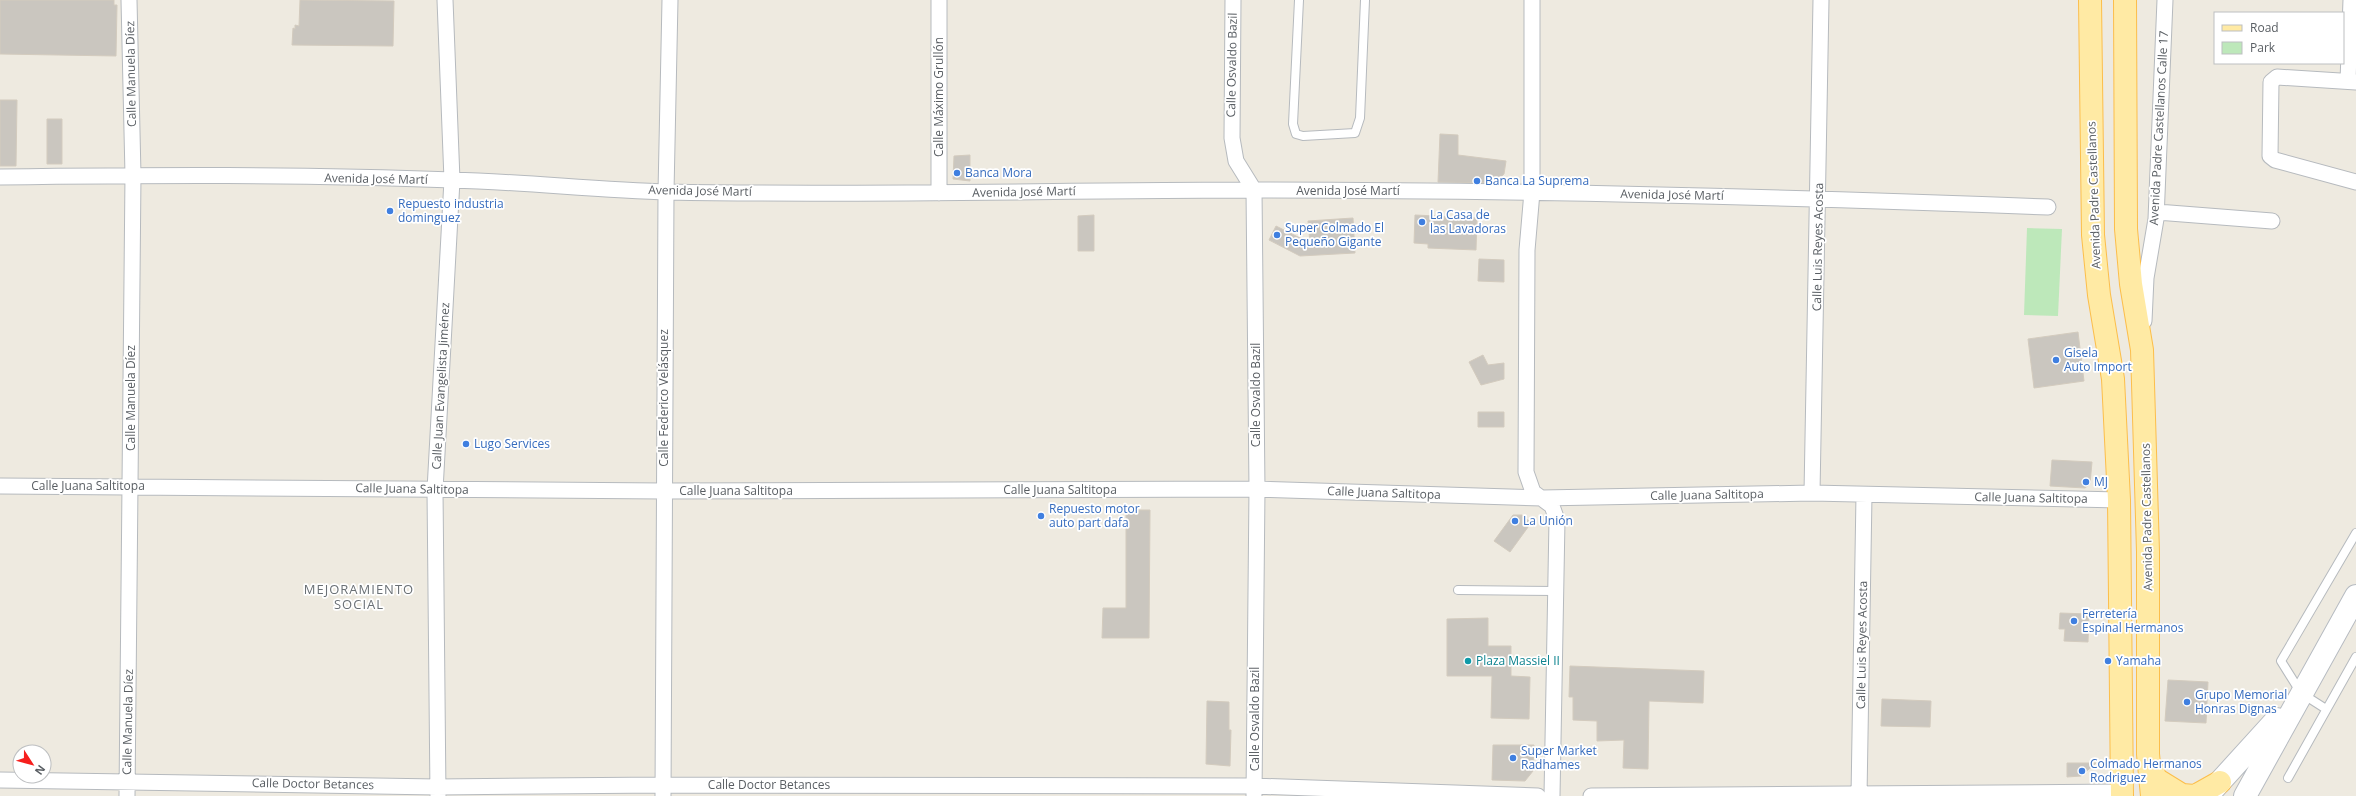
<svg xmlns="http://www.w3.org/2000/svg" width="2356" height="796" viewBox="0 0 2356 796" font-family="'Open Sans',sans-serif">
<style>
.green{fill:#bde8ba}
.building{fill:#cac6bf;stroke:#d3cbbe}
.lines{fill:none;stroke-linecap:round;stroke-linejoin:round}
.lane-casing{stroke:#b6babe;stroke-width:10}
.street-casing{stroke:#b6babe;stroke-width:17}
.secondary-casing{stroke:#b6bbc1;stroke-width:24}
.primary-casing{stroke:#fcbe4b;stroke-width:24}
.lane{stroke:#fff;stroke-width:8}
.street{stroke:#fff;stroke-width:15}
.secondary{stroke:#fff;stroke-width:22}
.primary{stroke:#ffeaa4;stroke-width:22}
.shop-dot{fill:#3f7fe0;stroke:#fff;stroke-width:1.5}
.culture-dot{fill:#0f9aa8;stroke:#fff;stroke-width:1.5}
.labels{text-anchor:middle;stroke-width:3.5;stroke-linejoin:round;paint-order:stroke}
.street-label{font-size:12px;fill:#595e63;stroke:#fff}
.shop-label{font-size:12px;fill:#366cbe;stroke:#fff;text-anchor:start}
.culture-label{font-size:12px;fill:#0d838f;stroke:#fff;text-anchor:start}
.neighbourhood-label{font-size:13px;letter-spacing:1px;fill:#6a7075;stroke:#fff}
</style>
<rect width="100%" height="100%" fill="#eeeae0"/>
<path class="green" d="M2027,228L2062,229L2058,316L2024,315Z"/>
<path class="building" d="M0,0H114V5H117L116,56L0,54Z
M300,0L394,1L393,46L292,45L293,28L295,29V25L299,26Z
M0,100H17L16,166H0Z
M47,119H62V164H47Z
M1440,134L1458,135V155L1506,161L1504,174L1494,183L1438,182Z
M970,155V181L953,179L954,156Z
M1094,215V251H1078V216Z
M1415,215L1477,218L1476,250L1428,248V244L1414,243Z
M1353,218L1355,253L1300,256L1269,240L1276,226L1310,243L1308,221Z
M1479,259L1504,260V282L1478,281Z
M2078,332L2084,381L2034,388L2028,339Z
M1483,355L1488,365L1504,363V379L1481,385L1469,362Z
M1478,412H1504V427H1478Z
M2052,460L2092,462L2090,484L2085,488L2050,486Z
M1126,510H1150L1149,638H1102L1103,608H1126Z
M1513,515H1522L1531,523L1510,552L1494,541Z
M2060,613L2089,614L2088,642L2064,641L2065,629H2059Z
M1488,618V646H1511V676L1530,677L1529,719L1491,718L1492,676H1447V619Z
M1570,666L1704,671L1703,703L1649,701L1648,769L1623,768L1624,740L1597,741V721L1573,720V697H1569Z
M2168,680L2208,682L2206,723L2165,721Z
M1882,699L1931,701L1930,727L1881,726Z
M1207,701L1229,702V730H1231L1230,766L1206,764Z
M1493,745H1534L1533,771L1525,781L1492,780Z
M2067,763H2096L2081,776L2067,777Z"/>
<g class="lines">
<defs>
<path id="lane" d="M1299,0L1293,124L1296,134L1303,136L1355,133L1360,118L1365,0
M1458,590L1556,591
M2326,709L2301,693L2281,661L2356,533
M2288,778L2356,657"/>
<path id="street" d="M939,0V193
M1233,0L1232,138L1236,161L1254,190L1257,489L1254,795
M1532,0V192L1527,250L1526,472L1533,492L1552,506L1557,520L1552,796
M2348,81L2351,0
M2356,82L2277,77L2271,82L2270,156L2275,160L2356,182
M0,177C151,175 302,174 453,180C525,182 597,190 669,192C864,196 1060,190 1256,190C1520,190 1784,197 2048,207
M2157,212L2272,221
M2144,321L2146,278L2156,219L2165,0
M0,486L663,491L1257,489L1542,498L1812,493L2119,500
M1812,493L1821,0
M0,780L437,787L663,785L1254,786L1538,796
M127,796L133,175L129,0
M438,796L435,490L452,180L445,0
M663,796L666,192L670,0
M1591,796L2122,792
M1859,796L1864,495"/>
<path id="secondary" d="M2207,796L2277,719
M2245,796L2356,596"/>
<path id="primary" d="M2090,0L2093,235L2099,295L2113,379L2119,500L2122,796
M2125,0L2126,229L2131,284L2142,350L2148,552V754L2152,796
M2149,762L2156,779L2182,795L2195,796L2220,782"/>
</defs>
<use href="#lane" class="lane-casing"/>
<use href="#street" class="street-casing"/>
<use href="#secondary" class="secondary-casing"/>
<use href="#primary" class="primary-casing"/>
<use href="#lane" class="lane"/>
<use href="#street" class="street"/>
<use href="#secondary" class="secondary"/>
<use href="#primary" class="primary"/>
</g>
<g class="shop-dot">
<circle cx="957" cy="173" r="4"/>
<circle cx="1477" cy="181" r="4"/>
<circle cx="390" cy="211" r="4"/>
<circle cx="1422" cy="222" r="4"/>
<circle cx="1277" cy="235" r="4"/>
<circle cx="2056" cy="360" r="4"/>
<circle cx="466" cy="444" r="4"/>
<circle cx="2086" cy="482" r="4"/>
<circle cx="1041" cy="516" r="4"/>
<circle cx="1515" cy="521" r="4"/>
<circle cx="2074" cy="621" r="4"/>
<circle cx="2108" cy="661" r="4"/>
<circle cx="2187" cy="702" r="4"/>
<circle cx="1513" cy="758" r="4"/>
<circle cx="2082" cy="771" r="4"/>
</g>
<circle class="culture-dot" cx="1468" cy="661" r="4"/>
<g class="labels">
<g class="street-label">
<text transform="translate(1232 65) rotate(-89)" y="4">Calle Osvaldo Bazil</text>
<text transform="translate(131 74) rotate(-91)" y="4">Calle Manuela Díez</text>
<text transform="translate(939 97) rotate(-90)" y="4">Calle Máximo Grullón</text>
<text transform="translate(2159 128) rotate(-87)" y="4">Avenida Padre Castellanos Calle 17</text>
<text transform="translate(376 179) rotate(1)" y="4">Avenida José Martí</text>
<text transform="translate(700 191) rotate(1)" y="4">Avenida José Martí</text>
<text x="1348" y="195">Avenida José Martí</text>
<text transform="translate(1024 192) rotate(-1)" y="4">Avenida José Martí</text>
<text transform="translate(1672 195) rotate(1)" y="4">Avenida José Martí</text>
<text transform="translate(2094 195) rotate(-92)" y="4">Avenida Padre Castellanos</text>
<text transform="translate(1818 247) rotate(-89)" y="4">Calle Luis Reyes Acosta</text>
<text transform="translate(441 386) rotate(-87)" y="4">Calle Juan Evangelista Jiménez</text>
<text transform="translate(1256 395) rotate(-90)" y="4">Calle Osvaldo Bazil</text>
<text transform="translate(131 398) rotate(-90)" y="4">Calle Manuela Díez</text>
<text transform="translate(664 398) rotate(-90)" y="4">Calle Federico Velásquez</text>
<text x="88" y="490">Calle Juana Saltitopa</text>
<text transform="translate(412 489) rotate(1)" y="4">Calle Juana Saltitopa</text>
<text x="1060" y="494">Calle Juana Saltitopa</text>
<text x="736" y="495">Calle Juana Saltitopa</text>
<text transform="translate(1384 493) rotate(2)" y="4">Calle Juana Saltitopa</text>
<text transform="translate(1707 495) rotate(-1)" y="4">Calle Juana Saltitopa</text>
<text transform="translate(2031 498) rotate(1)" y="4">Calle Juana Saltitopa</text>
<text transform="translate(2147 517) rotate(-91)" y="4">Avenida Padre Castellanos</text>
<text transform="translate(1862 645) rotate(-89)" y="4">Calle Luis Reyes Acosta</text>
<text transform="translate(1255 719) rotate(-90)" y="4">Calle Osvaldo Bazil</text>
<text transform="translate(128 722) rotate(-89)" y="4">Calle Manuela Díez</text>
<text transform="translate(313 784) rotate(1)" y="4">Calle Doctor Betances</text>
<text x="769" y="789">Calle Doctor Betances</text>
</g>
<g class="shop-label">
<text x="965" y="177">Banca Mora</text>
<text x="1485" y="185">Banca La Suprema</text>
<text x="398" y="208">Repuesto industria<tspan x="398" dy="14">dominguez</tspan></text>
<text x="1430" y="219">La Casa de<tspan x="1430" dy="14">las Lavadoras</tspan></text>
<text x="1285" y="232">Super Colmado El<tspan x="1285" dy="14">Pequeño Gigante</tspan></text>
<text x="2064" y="357">Gisela<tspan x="2064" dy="14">Auto Import</tspan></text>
<text x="474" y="448">Lugo Services</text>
<text x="2094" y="486">MJ</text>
<text x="1049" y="513">Repuesto motor<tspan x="1049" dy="14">auto part dafa</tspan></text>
<text x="1523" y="525">La Unión</text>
<text x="2082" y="618">Ferretería<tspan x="2082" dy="14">Espinal Hermanos</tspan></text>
<text x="2116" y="665">Yamaha</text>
<text x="2195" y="699">Grupo Memorial<tspan x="2195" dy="14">Honras Dignas</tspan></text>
<text x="1521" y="755">Super Market<tspan x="1521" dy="14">Radhames</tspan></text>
<text x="2090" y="768">Colmado Hermanos<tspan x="2090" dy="14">Rodriguez</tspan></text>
</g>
<g class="culture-label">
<text x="1476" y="665">Plaza Massiel II</text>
</g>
<g class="neighbourhood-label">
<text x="359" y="594">MEJORAMIENTO<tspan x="359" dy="15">SOCIAL</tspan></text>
</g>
</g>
<rect x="2214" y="12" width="130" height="52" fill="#ffffff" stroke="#bdbfc1"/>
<rect x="2222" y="25" width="20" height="6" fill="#ffeaa4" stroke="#bdbfc1"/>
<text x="2250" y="32" font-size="12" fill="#595e63">Road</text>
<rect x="2222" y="42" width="20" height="12" fill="#bde8ba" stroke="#bdbfc1"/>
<text x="2250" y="52" font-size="12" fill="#595e63">Park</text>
<g transform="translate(32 764) rotate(126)"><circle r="19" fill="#ffffff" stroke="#bdbfc1"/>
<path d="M0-3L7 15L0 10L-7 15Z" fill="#f61f1d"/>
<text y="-6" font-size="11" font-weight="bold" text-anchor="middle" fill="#595e63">N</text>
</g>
</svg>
